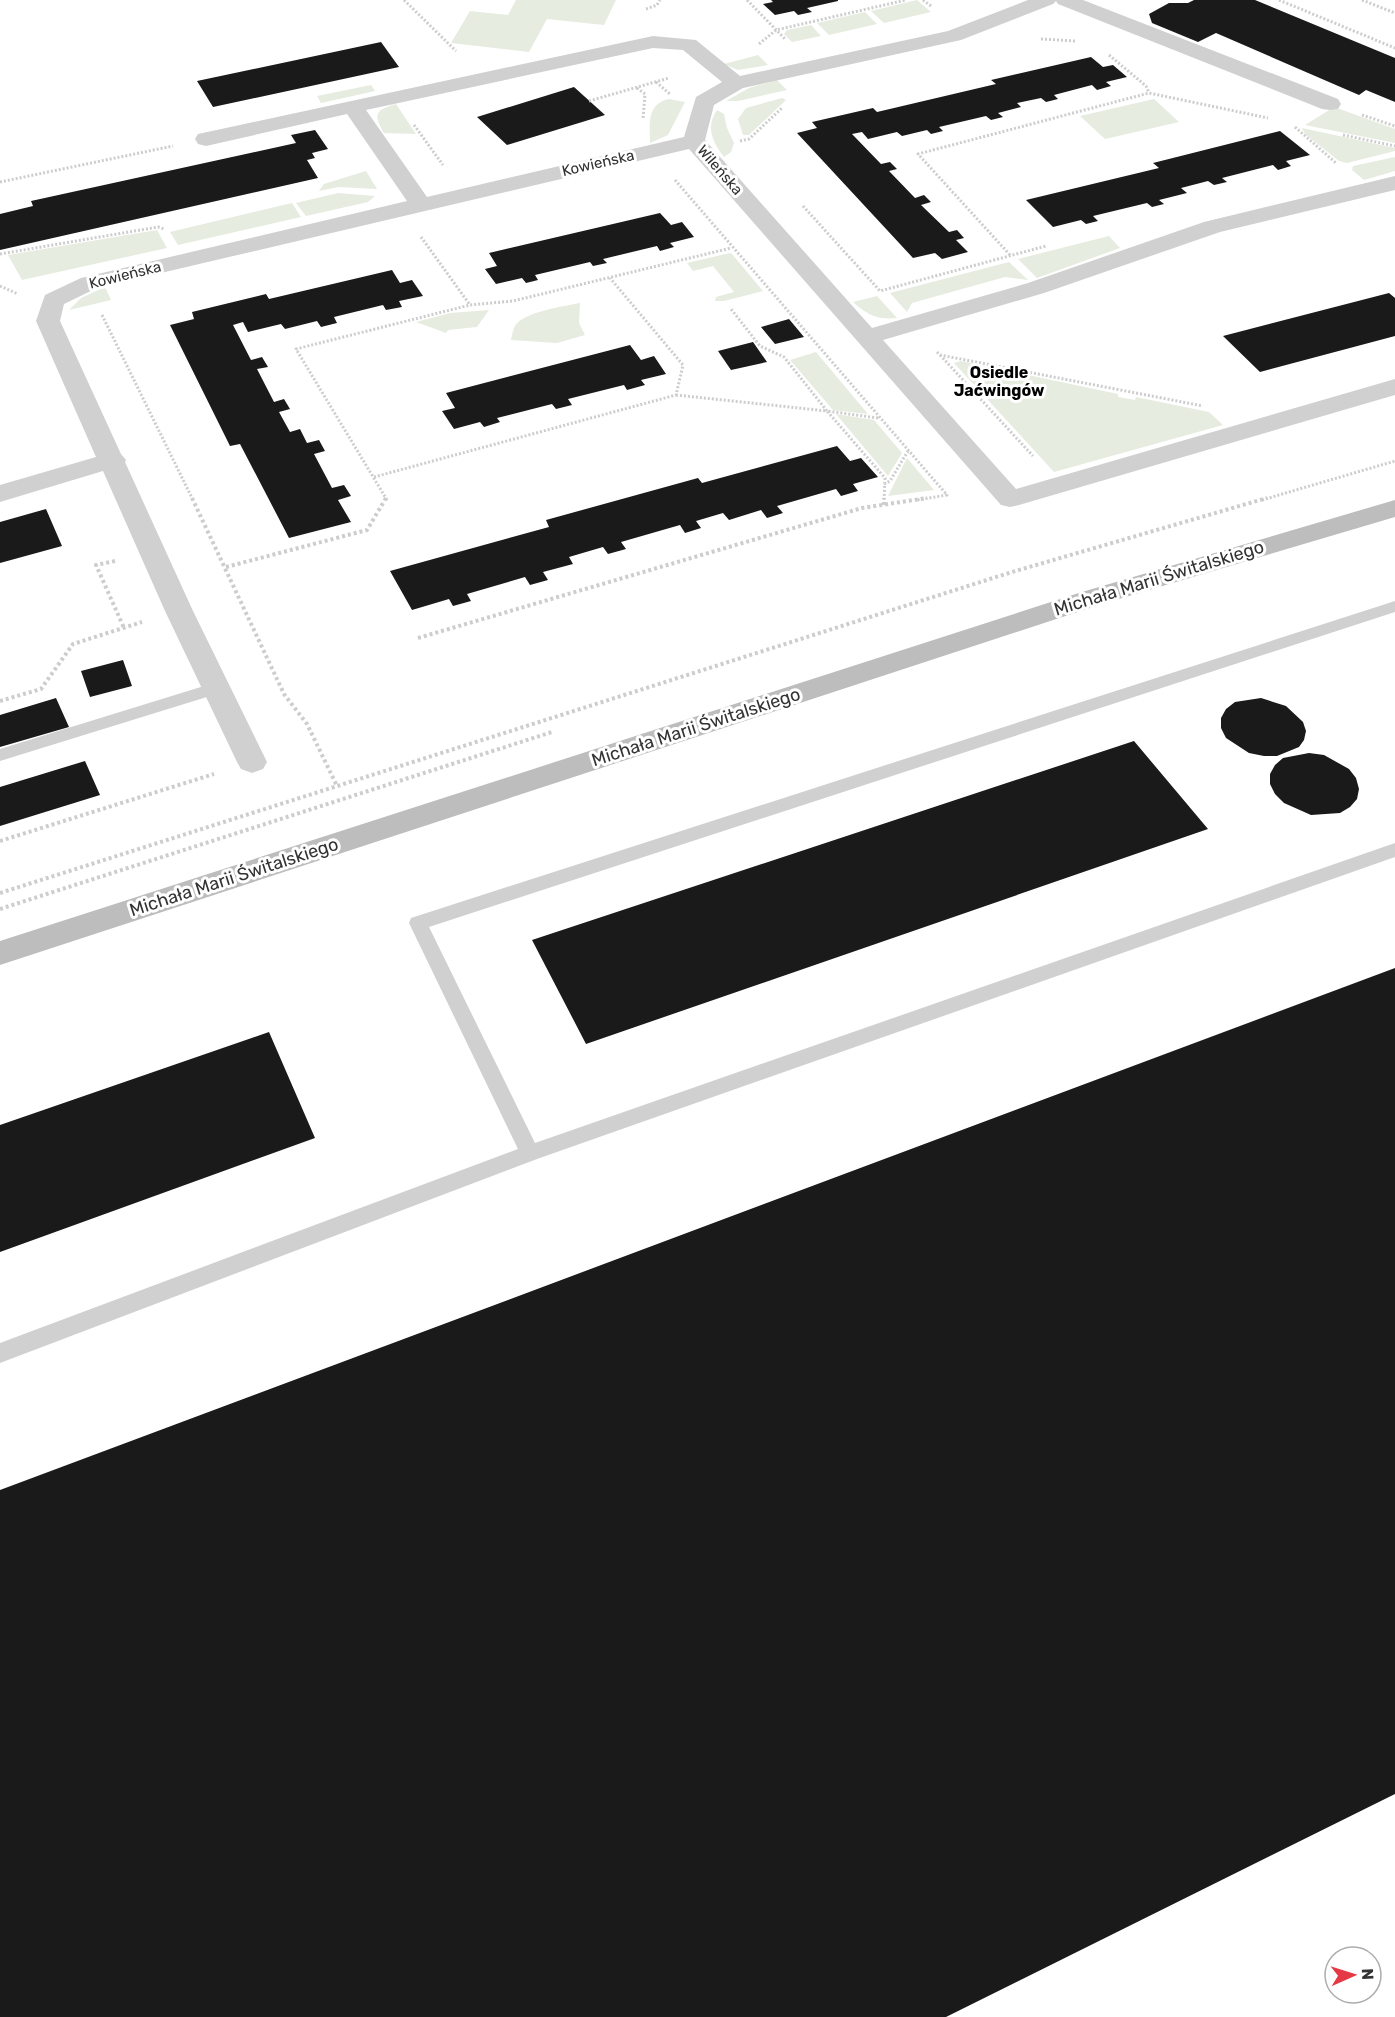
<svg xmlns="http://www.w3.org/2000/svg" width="1395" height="2017" viewBox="0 0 1395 2017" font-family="Rubik,sans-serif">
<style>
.green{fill:#e6ecdf}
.building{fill:#1a1a1a}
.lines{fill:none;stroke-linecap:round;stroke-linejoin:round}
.path-far1{stroke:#cdcdcd;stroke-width:3;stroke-dasharray:2 2;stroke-linecap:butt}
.path{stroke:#cdcdcd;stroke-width:4;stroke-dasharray:3 3;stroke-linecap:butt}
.lane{fill:#d0d0d0;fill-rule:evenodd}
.street{fill:#d0d0d0;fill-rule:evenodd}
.secondary{fill:#bdbdbd;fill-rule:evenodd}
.labels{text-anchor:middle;stroke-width:6;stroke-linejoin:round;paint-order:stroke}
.far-street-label{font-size:15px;fill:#333;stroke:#fff}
.far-neighbourhood-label{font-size:16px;font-weight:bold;fill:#000;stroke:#fff}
.street-label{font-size:18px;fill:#333;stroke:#fff}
</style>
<rect width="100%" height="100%" fill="#fff"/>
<path class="green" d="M516,0H616L604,25L547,19L529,52L451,43L470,11L508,15Z
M917,0L931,12L884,23L871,11Z
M865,12L877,24L829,35L817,23Z
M811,25L821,36L792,42L784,34L787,30Z
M758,55L768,65L738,70L724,64Z
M777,80L787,90L738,101H726L749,88Z
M371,85L375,91L321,103L317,96Z
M782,98L786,100L749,135H743L738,119L746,108Z
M669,99L685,102L668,135L650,143C650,125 646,104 669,99Z
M1154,99L1179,122L1105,139L1080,116Z
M396,104L416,134L384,133C373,114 375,110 396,104Z
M1334,107L1395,129V143L1305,125Z
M717,110L724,114L727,128L734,143L731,152L724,157C713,143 705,127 717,110Z
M1302,128L1395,148V151L1347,163L1339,161L1305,134Z
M1395,157V171L1364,180L1352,170L1353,166Z
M366,171L377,189L338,187L319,191L324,184Z
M338,193L375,196L368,202L306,216L296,203Z
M292,203L301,217L178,245L170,232Z
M157,230L167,248L22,280L8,255Z
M1109,236L1120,248L1037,278L1018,259Z
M730,253L732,254L763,291L724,301H715L716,297L734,292L713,266L693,271L687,263Z
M1009,262L1028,280L1005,277L912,303L907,312L890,293Z
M105,287L111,300L69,310L81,298Z
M877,296L897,318C878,320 867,315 853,302Z
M580,303L579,323L585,335L557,343L511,340C512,336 513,329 515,326C523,312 565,306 580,303Z
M489,310L477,327L448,330L446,333L416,322L450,313Z
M816,352L868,414L833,410L790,360Z
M961,361L1118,394V397L1135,400L1136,397L1209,412L1223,425L1054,472L954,363Z
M836,414L874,420L902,453L888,476Z
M907,458L934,490L888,496Z"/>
<path class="building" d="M771,0H838V1L807,8L812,12L798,15L794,11L775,15L763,4L773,2Z
M1194,0H1255L1395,58V102L1366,90L1359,95L1216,33L1198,42L1152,23L1149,14L1169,3H1188Z
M381,42L399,67L213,107L197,81Z
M1091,57L1103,67L1113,65L1127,77L1106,82L1111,86L1097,90L1092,85L1054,95L1058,99L1046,102L1041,98L1017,103L1021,107L998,113L1003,117L991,120L986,116L939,127L943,131L931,134L927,130L902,136L897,132L868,139L862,132L852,134L881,164L890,162L897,169L889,171L915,198L924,195L931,202L921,205L949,232L957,230L964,238L956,240L968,252L942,259L935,253L913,258L797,133L817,128L812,122L873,108L877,112L996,84L991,80Z
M574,87L605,115L507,145L477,117Z
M315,130L328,149L312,153L315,158L307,160L318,178L0,250V214L33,206L31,201L296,143L291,135Z
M1280,131L1310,155L1286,161L1291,166L1278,170L1273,165L1222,178L1227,182L1214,185L1208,181L1181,188L1187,193L1159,200L1164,204L1152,207L1147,203L1093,216L1098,221L1086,224L1081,220L1053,227L1026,200L1159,168L1153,163Z
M660,213L671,225L682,222L694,237L670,243L674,247L660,251L657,246L603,259L607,263L593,266L590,262L535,275L538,280L526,283L522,278L496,284L485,269L497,266L489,253Z
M392,270L400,283L412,280L423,296L399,301L402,307L386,310L383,305L334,317L337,323L321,327L317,321L285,329L281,324L248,332L243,322L233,325L251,360L262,357L268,367L257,369L274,402L284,399L290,409L279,412L290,432L300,429L307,443L319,440L325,451L314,454L332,488L344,485L351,496L338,500L351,522L289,538L240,444L230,446L170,325L194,319L192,312L266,294L269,299Z
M1389,293L1395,298V336L1260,372L1223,336Z
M789,319L804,337L775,344L761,327Z
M753,342L767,362L731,370L718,351Z
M630,345L641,360L654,356L666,374L641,380L645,385L627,390L624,385L568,399L572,405L556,409L552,404L497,418L500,422L484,427L480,422L454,429L442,411L455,408L446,393Z
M837,446L850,461L861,458L878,477L853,484L858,491L841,496L836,489L777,506L783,513L767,518L761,510L729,520L723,513L696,521L701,528L685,533L680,525L621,542L626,549L608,554L603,547L569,557L573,564L543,572L548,580L530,585L525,577L467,594L471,601L453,606L449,599L412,610L390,571L549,527L546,520L698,478L702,483Z
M46,509L62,546L0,563V522Z
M123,660L132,686L90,697L81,671Z
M56,698L69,727L0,747V715Z
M1261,698L1286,706L1303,722L1306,731L1304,740L1299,747L1277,756H1264L1249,753L1226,738L1221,728V718L1226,709L1235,702Z
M1134,741L1208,829L586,1044L532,940Z
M1309,753L1324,755L1349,769L1356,778L1359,789L1357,799L1350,807L1340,813L1311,815L1284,803L1275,794L1270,784V774L1275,765L1283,758Z
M85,761L100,795L0,826V787Z
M1395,968V1794L946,2017H0V1490Z
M269,1032L315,1138L0,1252V1125Z"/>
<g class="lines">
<path class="path-far1" d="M404,0L456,51
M747,0L786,40
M923,0L931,6
M1279,0L1395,48
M1362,0L1395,13
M646,9L657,5L660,0
M1041,39L1075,41
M759,44L776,30L906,0
M1109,55L1146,86L1149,93
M656,82L671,95
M637,88L645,94L643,119
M589,101L669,78
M1362,115L1395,126
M414,125L443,165
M1295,127L1336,163
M1343,135L1395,146
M740,141L749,139L783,107
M675,180L947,495L917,500
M0,182L173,146
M803,206L880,291L1046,246
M421,237L470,305
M0,254L158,227L164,229
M1010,255L918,154L1149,93L1268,118
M0,286L18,294
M102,315L193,500
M937,352L940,355L1203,406
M940,355L1033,456
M676,395L827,411L784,357L760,346L731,309
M878,418L827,411L885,478L884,500
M374,477L676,395L683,365L610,278
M884,484L890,481L908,451
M387,500L296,349L470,305L513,301L731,248
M1262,500L1395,461"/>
<path class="path" d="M192,498L284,694L307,724L337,786
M884,505V498
M115,561L96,565L124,628
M226,567L367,530L386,498
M418,638L862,508L927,498
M0,701L41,689L73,644L142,622
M0,841L214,774
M0,893L1012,572L1267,498
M0,909L552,732"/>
<path class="lane" d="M1395,601V612L429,927L535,1143L1395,843V857L537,1159L0,1363V1343L518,1149L409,923L411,918Z
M217,682L223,684L226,688L223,692L0,761V749Z"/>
<path class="street" d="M1028,0H1083L1338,99L1341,104L1338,109L1330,110L1322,109L1058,4L1056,1L1053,4L961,40L743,88L714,105L705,140L872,328L1028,283L1204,222L1395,176V190L1220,232L1044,293L883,340L1016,489L1395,379V395L1019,505L1010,507L1001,505L689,149L97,288L64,304L60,321L121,454L126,460L125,462L193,611L267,762L263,769L252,773L241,769L237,762L165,611L103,471L0,502V485L96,457L36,321L45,295L81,278L407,201L347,114L206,146L198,144L195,139L198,134L653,36L696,40L740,76L948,31ZM653,48L683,50L722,82L696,97L684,137L427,197L366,110Z"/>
<path class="secondary" d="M1395,500V517L1102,604L0,965V941L1082,592Z"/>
</g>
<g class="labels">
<g class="far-street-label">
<text transform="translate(598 163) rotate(-13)" y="5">Kowieńska</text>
<text transform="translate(720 170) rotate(49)" y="5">Wileńska</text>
<text transform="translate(125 275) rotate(-14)" y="5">Kowieńska</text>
</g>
<g class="far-neighbourhood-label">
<text x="999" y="378">Osiedle<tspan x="999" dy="18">Jaćwingów</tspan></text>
</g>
<g class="street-label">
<text transform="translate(1159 578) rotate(-17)" y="6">Michała Marii Świtalskiego</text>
<text transform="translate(696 727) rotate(-18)" y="6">Michała Marii Świtalskiego</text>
<text transform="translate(234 877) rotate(-18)" y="6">Michała Marii Świtalskiego</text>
</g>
</g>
<g transform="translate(1353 1975) rotate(87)"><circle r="28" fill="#ffffff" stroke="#adadad" stroke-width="1.5"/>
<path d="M0-4.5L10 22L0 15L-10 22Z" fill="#e63946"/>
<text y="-9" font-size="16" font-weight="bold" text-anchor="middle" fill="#333333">N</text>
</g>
</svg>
